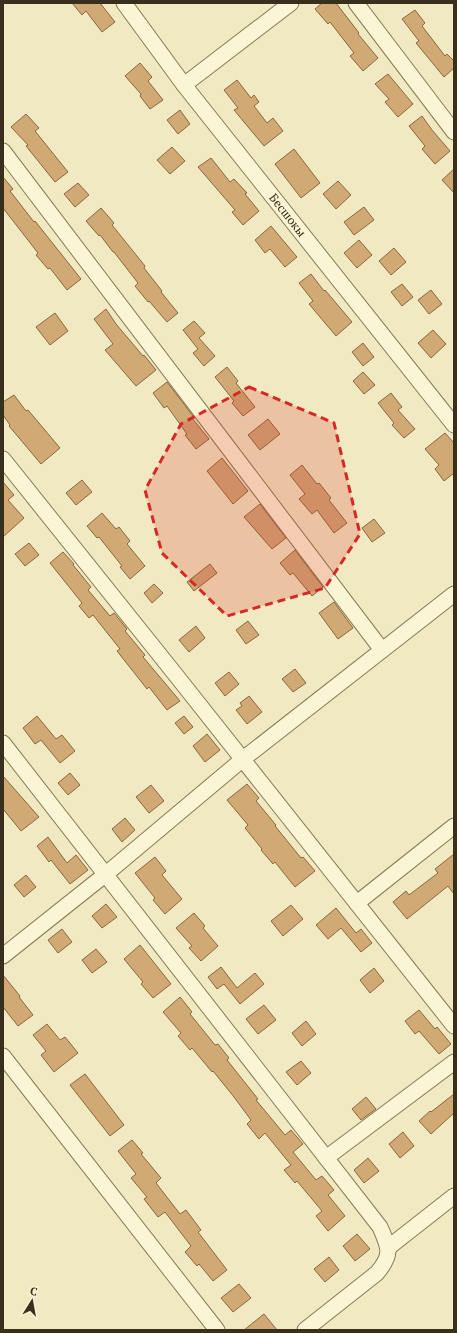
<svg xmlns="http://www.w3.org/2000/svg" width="457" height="1333" viewBox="0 0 457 1333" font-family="'PT Serif',serif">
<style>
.building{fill:#d0a975;stroke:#8b673c}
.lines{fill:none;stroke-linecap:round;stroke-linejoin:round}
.minor-casing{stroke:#8a7a57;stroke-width:17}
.minor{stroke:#faf5d4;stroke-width:15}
.marked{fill:#d62828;fill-opacity:0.2;stroke:#d62828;stroke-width:3;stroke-dasharray:8 5;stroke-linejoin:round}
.labels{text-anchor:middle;stroke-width:3.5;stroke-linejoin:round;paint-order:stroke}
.street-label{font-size:12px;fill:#392f1d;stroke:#f7f2d1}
</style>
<rect width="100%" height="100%" fill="#f0e9c1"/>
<path class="building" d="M72,3H100L115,22L102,32L86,11L82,15Z
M322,3H336L359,33L358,34L378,58L363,71L350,56L354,53L330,22L328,24L315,9Z
M415,10L425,23L422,26L445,56L447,54L454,61V68L444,77L416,43L419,41L402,19Z
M140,63L152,77L148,81L163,100L150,109L140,96L141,94L125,76Z
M388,74L413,104L398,117L385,102L389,99L375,84Z
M237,80L251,98L254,95L259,102L254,106L267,123L273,118L283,131L264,146L234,110L238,108L224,90Z
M180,110L190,124L178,134L167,120Z
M26,114L39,128L35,131L68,172L55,182L26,146L28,145L11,127Z
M422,116L432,130L450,151L435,164L422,149L425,146L409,126Z
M172,147L185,161L170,174L157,160Z
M294,149L320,183L301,198L275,164Z
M211,158L230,182L234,179L247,193L245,194L259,211L243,225L232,212L235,210L198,167Z
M454,169V193L442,180Z
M3,177L13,189L10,191L34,222L35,221L81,279L67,290L50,268L48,269L36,255L38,253L3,208Z
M338,181L351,195L336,209L323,194Z
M78,183L89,195L75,207L64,194Z
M364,207L374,220L354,235L344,222Z
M101,208L114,223L112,225L145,266L144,268L162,291L161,292L178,313L167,322L149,301L148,302L135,286L138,283L114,252H113L100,235L99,236L86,221Z
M271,226L297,257L285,267L270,249L265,253L255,240Z
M359,240L372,255L357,268L344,253Z
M394,248L406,262L391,275L379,261Z
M311,274L324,291L325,290L352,322L336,336L309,304L313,301L299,283Z
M402,284L413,297L402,306L391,292Z
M431,290L442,304L429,314L418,300Z
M106,309L116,324L143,356L144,355L156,370L136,386L105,350L113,344L94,319Z
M55,313L68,331L50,345L36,327Z
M194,321L205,333L199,338L215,356L204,366L193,353L198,349L183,330Z
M433,330L446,344L431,358L418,343Z
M363,343L374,357L363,366L352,352Z
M227,367L238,381L236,383L255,407L243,416L232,403L234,401L215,377Z
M363,372L375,385L364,394L353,381Z
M167,382L193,416L192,418L209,439L196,449L185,435L187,434L167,406L164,408L153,393Z
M391,393L402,407L398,410L415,429L404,438L392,425L394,423L378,403Z
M14,395L26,411L28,410L60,448L41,464L9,426L10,425L3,415V402Z
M268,419L280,434L260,450L248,435Z
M445,433L454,443V473L444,481L435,469L439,465L425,449Z
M222,458L248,491L233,504L207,471Z
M302,465L317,484L319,483L331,498L329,500L347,523L334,533L317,510L312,514L299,499L305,494L290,475Z
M82,480L92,492L76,505L66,493Z
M3,482L14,495L8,500L24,518L3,537Z
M260,504L286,538L272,549L244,517Z
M102,513L116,529L119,527L130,541L127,544L145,566L130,579L120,567L122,566L99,537L97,538L87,526Z
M374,519L385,533L372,542L362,528Z
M29,543L39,555L25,566L15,554Z
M295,550L323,587L312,596L293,573L290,575L280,563Z
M63,552L74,564L73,565L91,587L88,590L110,616L114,613L127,629L125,631L145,655L143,657L180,701L167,710L149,687L147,689L117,651L120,649L93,615L89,618L79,606L82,603L50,563Z
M210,564L217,573L194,591L187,582Z
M154,584L163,593L152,603L144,593Z
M334,602L353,628L338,639L319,613Z
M248,621L259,635L246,644L236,630Z
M196,626L205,638L189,652L179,640Z
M295,669L306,683L293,692L282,679Z
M229,672L239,684L225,696L215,683Z
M249,696L262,712L247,724L236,710L242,706L240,703Z
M37,716L56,739L62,735L75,751L60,763L41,740L35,744L23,728Z
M184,716L193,727L184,734L175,723Z
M207,734L220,750L205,762L193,746Z
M70,773L80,785L68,795L58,783Z
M3,776L39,817L21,831L3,809Z
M247,784L259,798L256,801L276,825L275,826L301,858L303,857L315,871L295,887L275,862L273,864L261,850L262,849L245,828L248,825L227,800Z
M151,785L164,801L149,813L136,797Z
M125,818L135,830L122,842L112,829Z
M48,837L67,863L76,855L88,870L70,884L51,860L49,862L37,846Z
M454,854V894L448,886L407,919L393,902L406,891L409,895L438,873L435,869Z
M155,857L166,871L162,875L182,899L165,914L153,900L155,898L135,873Z
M26,875L36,887L24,897L14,885Z
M106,904L117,917L102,928L92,916Z
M291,905L303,919L283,936L271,921Z
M336,908L356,933L361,929L372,943L361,952L341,928L328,939L316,925Z
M194,913L205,926L203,928L218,946L201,961L189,948L192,946L176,928Z
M62,929L72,942L58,953L48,940Z
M140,945L171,984L153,998L141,984L143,982L124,959Z
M96,949L107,962L92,973L82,960Z
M221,967L237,988L255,973L264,984L240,1004L224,984L217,989L208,977Z
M374,968L384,981L370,993L360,980Z
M3,975L20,996L19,997L33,1015L18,1026L3,1007Z
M180,997L192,1012L190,1014L215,1045L218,1044L229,1058L227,1060L258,1099L256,1100L285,1135L291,1130L303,1144L293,1152L316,1180L322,1176L334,1190L328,1195L345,1216L328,1231L316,1216L322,1211L297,1181L295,1183L284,1170L291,1165L265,1133L259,1139L247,1124L251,1120L234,1097L213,1071L212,1072L192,1048L190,1050L178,1036L181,1033L163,1012Z
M264,1005L276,1020L258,1034L246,1019Z
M419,1010L435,1029L437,1027L451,1044L439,1054L419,1031L415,1034L405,1021Z
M306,1021L316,1034L302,1046L292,1033Z
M47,1024L60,1040L65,1037L78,1053L54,1072L41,1055L46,1051L33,1035Z
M301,1061L311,1073L297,1085L286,1072Z
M85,1074L124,1125L110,1136L70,1085Z
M454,1094V1113L431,1134L419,1121L430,1111L431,1112Z
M366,1097L376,1109L361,1120L352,1109Z
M403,1132L414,1146L400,1158L389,1144Z
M132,1140L143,1153L141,1154L161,1178L156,1183L180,1214L186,1210L201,1230L198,1232L227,1270L213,1281L199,1264L197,1266L185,1252L191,1246L165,1212L158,1217L144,1199L147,1197L131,1178L136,1174L118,1151Z
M368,1158L379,1171L364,1183L354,1170Z
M357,1234L370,1249L355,1261L343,1246Z
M329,1257L339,1270L325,1282L314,1269Z
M239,1284L251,1298L233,1312L221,1298Z
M264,1314L277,1330H244Z"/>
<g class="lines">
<defs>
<g id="minor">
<path id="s1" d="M124,3L184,85L454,425"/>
<path d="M356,3L454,132"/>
<path d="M184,85L291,3"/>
<path d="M3,151L382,650"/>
<path d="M3,459L175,674L454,1026"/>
<path d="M3,743L380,1227C389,1248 393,1254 377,1273L305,1330"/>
<path d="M357,903L454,826"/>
<path d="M3,956L106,874L243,759L454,594"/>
<path d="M3,1056L217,1330"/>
<path d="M326,1158L454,1062"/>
<path d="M389,1247L454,1196"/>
</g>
</defs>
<use href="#minor" class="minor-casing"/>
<use href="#minor" class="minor"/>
</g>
<path class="marked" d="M249,387L334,423L360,534L325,588L227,616L162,553L145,490L181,424Z"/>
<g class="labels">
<g class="street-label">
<text dy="4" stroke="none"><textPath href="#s1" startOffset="268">Бесшокы</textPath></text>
</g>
</g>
<rect width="457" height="1333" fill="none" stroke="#392f1d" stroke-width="8"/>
<g transform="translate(32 1301) rotate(11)" stroke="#f7f2d1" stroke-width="3" paint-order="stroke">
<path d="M0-3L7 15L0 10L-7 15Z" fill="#392f1d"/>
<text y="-6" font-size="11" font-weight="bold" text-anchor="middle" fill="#392f1d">С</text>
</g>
</svg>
